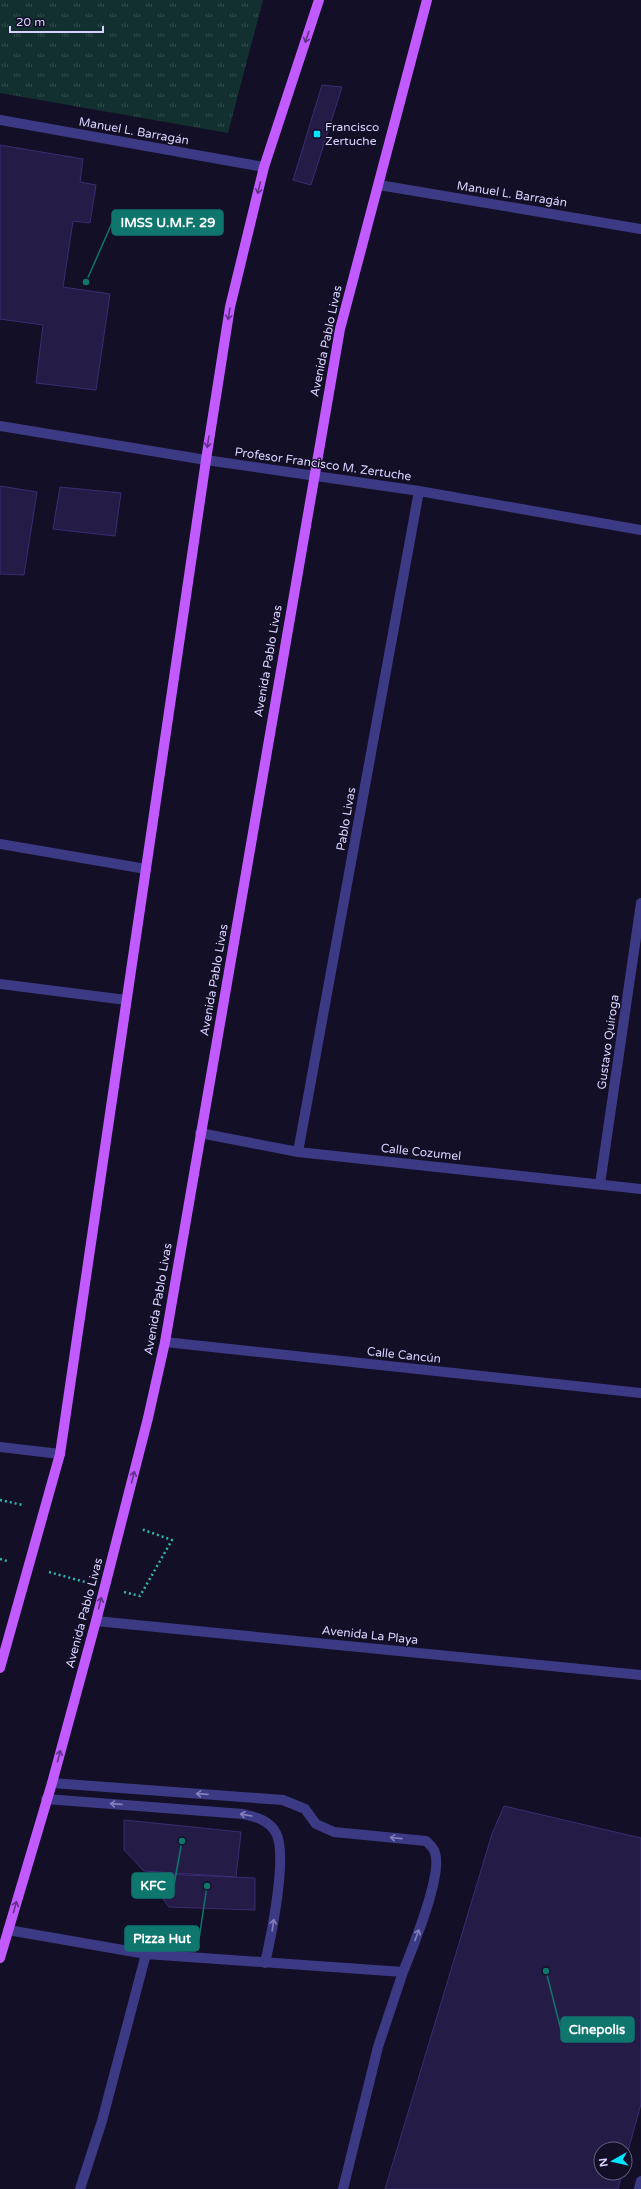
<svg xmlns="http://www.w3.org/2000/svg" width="641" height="2189" viewBox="0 0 641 2189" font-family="'Varela Round',sans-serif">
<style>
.grass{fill:url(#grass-tufts)}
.building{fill:#241b47;stroke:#3b2d73}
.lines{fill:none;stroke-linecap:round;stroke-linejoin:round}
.path{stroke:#2fb8b0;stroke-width:2.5;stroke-dasharray:2 3;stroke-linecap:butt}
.minor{stroke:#3d3a85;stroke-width:10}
.major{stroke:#c25bff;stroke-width:10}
.oneway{stroke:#623188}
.oneway2{stroke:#837fbc}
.poi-dot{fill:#00e5ff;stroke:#130f26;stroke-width:1.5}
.labels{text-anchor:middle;stroke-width:3;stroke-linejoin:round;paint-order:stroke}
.poi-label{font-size:12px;fill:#d9d4ff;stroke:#130f26;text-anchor:start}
.street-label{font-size:12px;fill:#d9d4ff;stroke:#130f26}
.leader{fill:none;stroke:#0f766e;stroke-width:1.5}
.callout-dot{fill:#0f766e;stroke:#130f26;stroke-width:1.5}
.callout{fill:#0f766e;stroke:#0f766e;stroke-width:1.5}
.callout-label{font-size:13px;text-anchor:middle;font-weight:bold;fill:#fff}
</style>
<defs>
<pattern id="grass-tufts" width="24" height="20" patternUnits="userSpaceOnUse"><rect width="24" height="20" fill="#12302f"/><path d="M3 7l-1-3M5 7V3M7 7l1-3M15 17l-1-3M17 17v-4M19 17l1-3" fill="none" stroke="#344d4e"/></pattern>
</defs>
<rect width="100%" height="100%" fill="#130f26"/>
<path class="grass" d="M0,0H263L228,133L0,93Z"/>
<path class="building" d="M322,85L342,87L311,185L293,180Z
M0,145L83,159L80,182L96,185L90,223L73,221L63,287L110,294L96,390L36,383L43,325L0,319Z
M0,486L37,492L24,575L0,574Z
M60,487L121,493L115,536L53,529Z
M504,1806L641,1838V2104L625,2162V2149H601V2173H622L618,2189H385L492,1834Z
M124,1820L241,1832L236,1877L144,1871L124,1850Z
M162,1874L255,1878V1910L169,1907L159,1894Z"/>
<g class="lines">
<path class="path" d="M0,1500L23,1505
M0,1559L7,1561
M49,1572L85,1582
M124,1592L140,1596L172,1540L141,1529"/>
<path class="minor" d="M0,120L264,167
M379,185L641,229
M0,426L206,460L419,491L641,530
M0,844L146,869
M0,984L126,1000
M200,1133L298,1152L641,1189
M298,1152L419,491
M600,1184L641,903
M165,1342L641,1393
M0,1447L60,1454
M96,1621L641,1675
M52,1783L283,1800L305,1809L316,1824L334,1832L426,1841C430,1845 434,1848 435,1853C443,1875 412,1949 403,1972
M46,1799L243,1814C256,1817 269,1820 276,1833C288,1855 271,1937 265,1963
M8,1930L146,1954L403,1972L378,2047L343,2189
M80,2189L102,2121L146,1954
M639,2189L641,2181"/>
<path class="major" d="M0,1668L60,1454L206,460L230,307L264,167L319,0
M0,1958L52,1783L96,1621L148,1418L165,1342L340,329L427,0"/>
</g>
<defs><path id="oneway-shaft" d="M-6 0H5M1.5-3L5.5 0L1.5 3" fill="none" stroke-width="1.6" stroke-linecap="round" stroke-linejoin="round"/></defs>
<g class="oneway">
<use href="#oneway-shaft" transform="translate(307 37) rotate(108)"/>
<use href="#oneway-shaft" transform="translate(259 188) rotate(103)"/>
<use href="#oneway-shaft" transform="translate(229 314) rotate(99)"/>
<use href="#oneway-shaft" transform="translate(208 442) rotate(99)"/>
<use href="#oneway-shaft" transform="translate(133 1477) rotate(-76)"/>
<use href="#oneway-shaft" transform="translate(100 1603) rotate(-76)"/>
<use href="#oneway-shaft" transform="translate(59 1756) rotate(-75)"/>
<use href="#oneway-shaft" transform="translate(15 1907) rotate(-74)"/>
</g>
<g class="oneway2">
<use href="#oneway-shaft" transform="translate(202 1794) rotate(-176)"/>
<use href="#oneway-shaft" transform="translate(116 1804) rotate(-176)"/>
<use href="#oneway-shaft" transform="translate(246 1815) rotate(-170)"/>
<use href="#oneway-shaft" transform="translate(396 1838) rotate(-174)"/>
<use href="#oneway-shaft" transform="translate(273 1925) rotate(-82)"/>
<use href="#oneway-shaft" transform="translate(417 1935) rotate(-69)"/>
</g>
<rect class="poi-dot" x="313" y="130" width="8" height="8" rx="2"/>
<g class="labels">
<g class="poi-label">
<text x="325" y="131">Francisco<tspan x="325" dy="14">Zertuche</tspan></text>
</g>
<g class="street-label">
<text transform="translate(134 131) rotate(10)" y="4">Manuel L. Barragán</text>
<text transform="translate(512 194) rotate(9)" y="4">Manuel L. Barragán</text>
<text transform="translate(326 341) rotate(-78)" y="4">Avenida Pablo Livas</text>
<text transform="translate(323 464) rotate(8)" y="4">Profesor Francisco M. Zertuche</text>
<text transform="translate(268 661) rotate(-80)" y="4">Avenida Pablo Livas</text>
<text transform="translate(346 819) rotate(-80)" y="4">Pablo Livas</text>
<text transform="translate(214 980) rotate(-80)" y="4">Avenida Pablo Livas</text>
<text transform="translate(608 1042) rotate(-82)" y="4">Gustavo Quiroga</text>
<text transform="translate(421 1152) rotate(6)" y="4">Calle Cozumel</text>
<text transform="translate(158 1299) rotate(-80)" y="4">Avenida Pablo Livas</text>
<text transform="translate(404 1355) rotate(6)" y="4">Calle Cancún</text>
<text transform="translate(84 1613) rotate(-75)" y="4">Avenida Pablo Livas</text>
<text transform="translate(370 1635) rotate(6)" y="4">Avenida La Playa</text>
</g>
</g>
<path class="leader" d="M86 282L112 223M182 1841L174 1885M207 1886L199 1939M546 1971L561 2030"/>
<g class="callout-dot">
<circle cx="86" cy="282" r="4"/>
<circle cx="182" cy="1841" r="4"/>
<circle cx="207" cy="1886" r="4"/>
<circle cx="546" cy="1971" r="4"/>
</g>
<g class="callout">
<rect x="112" y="210" width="111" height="25" rx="4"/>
<rect x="132" y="1873" width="42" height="25" rx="4"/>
<rect x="125" y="1926" width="74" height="25" rx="4"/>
<rect x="561" y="2017" width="73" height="25" rx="4"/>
</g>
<g class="callout-label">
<text x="168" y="227">IMSS U.M.F. 29</text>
<text x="153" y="1890">KFC</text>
<text x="162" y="1943">Pizza Hut</text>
<text x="597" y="2034">Cinepolis</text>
</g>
<g transform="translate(613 2161) rotate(262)"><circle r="19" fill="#130f26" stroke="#625e7d"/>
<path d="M0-3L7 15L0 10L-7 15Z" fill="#00e5ff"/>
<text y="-6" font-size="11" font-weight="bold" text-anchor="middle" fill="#d9d4ff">N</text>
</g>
<path d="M10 26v6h93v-6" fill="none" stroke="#d9d4ff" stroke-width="2"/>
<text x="16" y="26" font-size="12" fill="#d9d4ff" stroke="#130f26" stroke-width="3" paint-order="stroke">20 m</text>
</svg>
